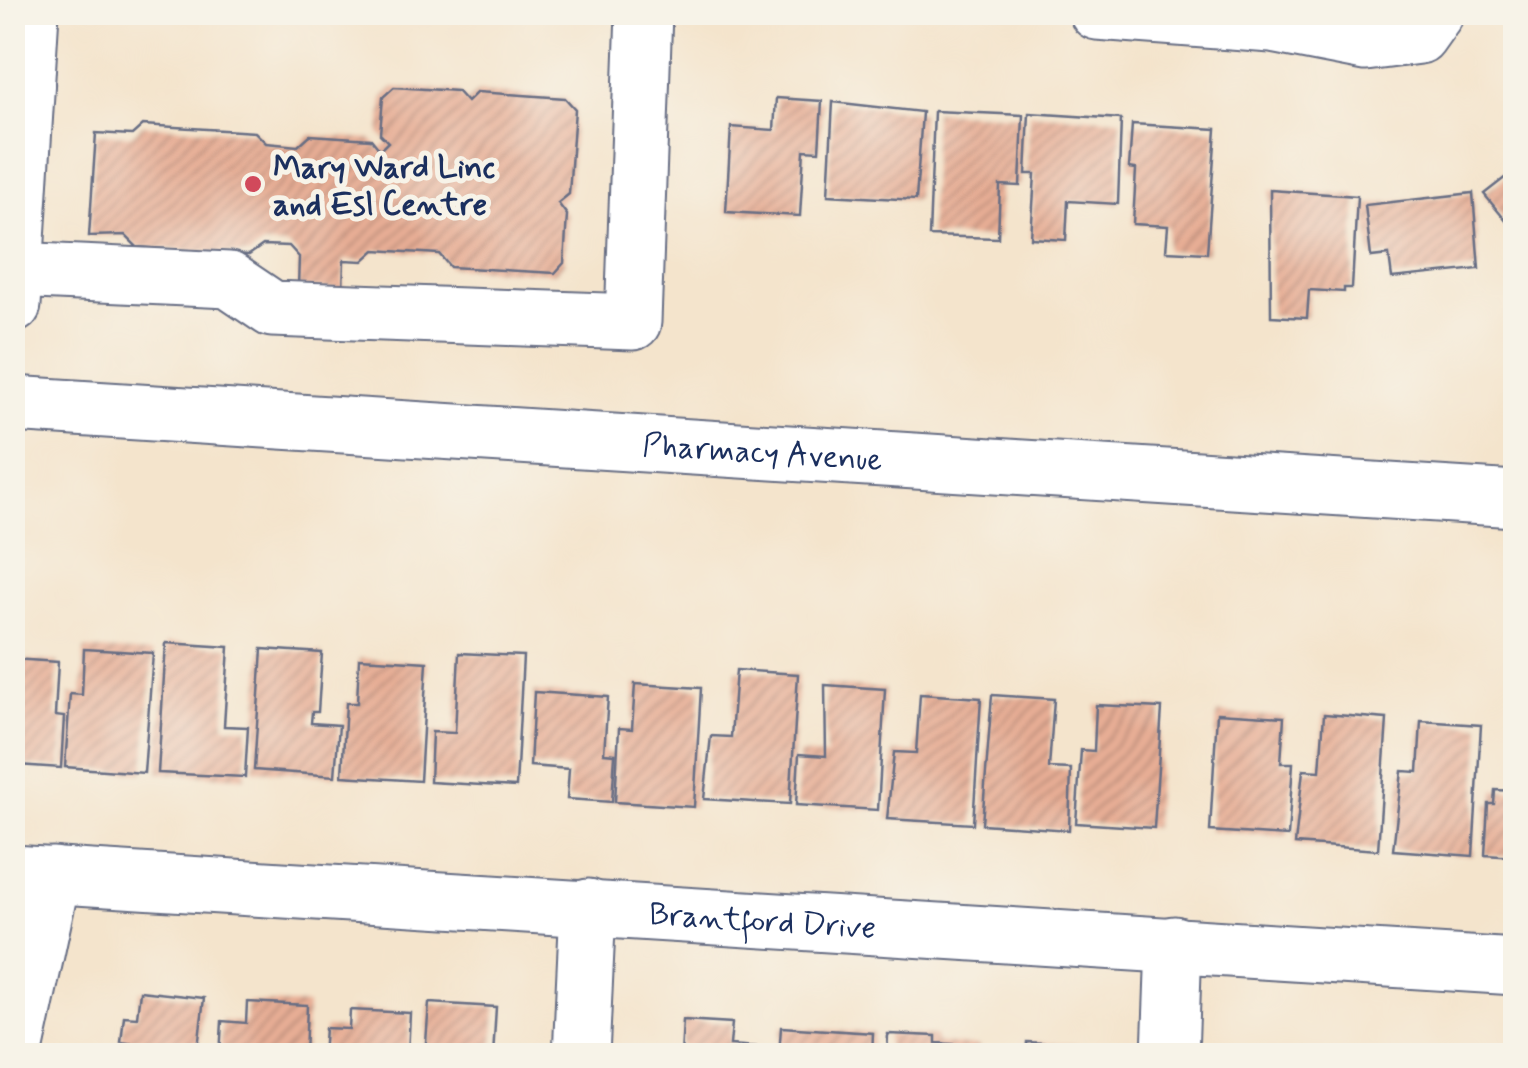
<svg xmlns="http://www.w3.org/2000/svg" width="1528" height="1068" viewBox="0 0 1528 1068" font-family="Mynerve,sans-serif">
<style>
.building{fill:url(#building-hatch)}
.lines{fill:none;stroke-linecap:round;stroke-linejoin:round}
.minor-casing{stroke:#676e84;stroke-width:59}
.minor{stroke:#fff;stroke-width:55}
.poi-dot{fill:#d1495b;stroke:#f7f3e8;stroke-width:4}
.labels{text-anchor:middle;stroke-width:10;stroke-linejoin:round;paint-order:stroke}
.poi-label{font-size:32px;font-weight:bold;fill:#1b2f5e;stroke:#f7f3e8;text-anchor:start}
.street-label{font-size:32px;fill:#1b2f5e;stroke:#f7f3e8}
</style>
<defs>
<pattern id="building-hatch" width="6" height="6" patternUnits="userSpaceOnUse" patternTransform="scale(2.5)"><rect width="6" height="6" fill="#e7ad94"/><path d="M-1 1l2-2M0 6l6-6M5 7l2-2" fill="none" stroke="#ba8d7c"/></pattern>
</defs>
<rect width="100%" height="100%" fill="#f7f3e8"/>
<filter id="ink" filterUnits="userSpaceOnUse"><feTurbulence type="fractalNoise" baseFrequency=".01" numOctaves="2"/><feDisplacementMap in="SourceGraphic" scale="20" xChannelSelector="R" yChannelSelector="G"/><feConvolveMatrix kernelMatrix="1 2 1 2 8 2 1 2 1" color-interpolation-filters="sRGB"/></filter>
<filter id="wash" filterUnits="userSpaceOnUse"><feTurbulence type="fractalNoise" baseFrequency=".0048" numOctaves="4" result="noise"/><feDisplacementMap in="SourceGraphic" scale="40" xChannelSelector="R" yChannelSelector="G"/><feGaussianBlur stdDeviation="2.25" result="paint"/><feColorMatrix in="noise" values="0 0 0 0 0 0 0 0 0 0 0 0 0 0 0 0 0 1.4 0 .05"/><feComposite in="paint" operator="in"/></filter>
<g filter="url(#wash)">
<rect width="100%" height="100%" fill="#f4e4cc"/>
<g id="blocks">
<path class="building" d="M394,87L457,91L467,102L477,92L565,98L575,109L569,194L558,203L567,215L564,263L555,273L450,267L439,254L375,250L363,261L344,260L343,290L298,287L299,257L289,246L263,245L249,255L137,247L125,235L89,236L96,133L132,135L143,125L255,132L266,143L298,146L310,135L371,139L380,150L388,142L380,134L383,97Z
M776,98L822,101L819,151L804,150L800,216L726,212L731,127L774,130Z
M833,102L922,112L916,200L828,195Z
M934,111L1023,115L1020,186L1000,185L998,238L929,236Z
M1029,113L1121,119L1118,204L1068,201L1066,240L1031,238L1035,174H1026Z
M1132,124L1216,129L1207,253L1166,251L1168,226L1133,224L1136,169L1129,168Z
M1516,169V233L1484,194Z
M1270,190L1357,196L1352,288H1344V292L1309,290L1307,318L1271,316Z
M1473,193L1479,269L1392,278L1389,255L1371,257L1365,205Z
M166,643L229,647L224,726L248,727L245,777L158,773Z
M84,649L153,653L144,773L65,767L70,694L82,695Z
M262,649L322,653L318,712H312L311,723L339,725L335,776L254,770Z
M459,653L523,656L516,787L430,782L432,732L455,733Z
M359,658L427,662L420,781L342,776L346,703H357Z
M12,659L58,662L55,716L64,717L61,768L18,765L20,735L12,734Z
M736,670L798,674L790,804L704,799L711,736L731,737Z
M635,684L701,688L694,807L615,802L619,728L632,729Z
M825,685L885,689L878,810L796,805L799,754L826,756Z
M534,692L608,697L604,753L615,754L612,802L567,799L569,769L530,766Z
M920,694L981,698L973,824L887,819L894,752L916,753Z
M992,695L1054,699L1049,768L1071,769L1069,830L982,824Z
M1096,705L1162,708L1154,828L1076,823L1081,750L1094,751Z
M1217,713L1284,717L1281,763H1293L1288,836L1210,831Z
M1324,714L1387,719L1378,850L1295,844L1303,770L1320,771Z
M1421,721L1481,725L1473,856L1393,850L1402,771L1418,772Z
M1495,790L1516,791V857L1485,855L1488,804H1494Z
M140,991L204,998L197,1056H133L135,1044L121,1042L124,1016L137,1017Z
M247,1002L307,1005L305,1056H220L222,1021L246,1023Z
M429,1003L496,1007L493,1056H425Z
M350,1010L410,1013L408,1056H323L325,1028L349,1029Z
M683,1020L732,1023L730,1045L757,1047L756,1056H681Z
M781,1027L873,1033L872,1056H779Z
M888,1034L936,1036V1043L979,1046L978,1056H887Z
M1027,1042L1078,1045L1077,1056H1026Z"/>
</g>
</g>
<g filter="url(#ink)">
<use href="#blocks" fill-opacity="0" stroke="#676e84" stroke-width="2.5"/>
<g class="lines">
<defs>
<g id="minor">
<path d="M1097,12L1272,25L1365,43L1419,36L1436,12"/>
<path d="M15,270L229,280L272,309L633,322L644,12"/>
<path d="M13,305L31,12"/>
<path id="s1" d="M12,404L1516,499"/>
<path id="s2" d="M12,873L1516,967"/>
<path d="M14,1056L53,875"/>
<path d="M581,1056L588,907"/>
<path d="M1170,1056L1174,944"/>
</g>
</defs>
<use href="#minor" class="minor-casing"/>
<use href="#minor" class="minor"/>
</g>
</g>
<circle class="poi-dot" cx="253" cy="184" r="10"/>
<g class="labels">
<g class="poi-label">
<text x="273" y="177">Mary Ward Linc<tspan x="273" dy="37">and Esl Centre</tspan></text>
</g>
<g class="street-label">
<text dy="11" stroke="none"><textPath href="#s1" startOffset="752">Pharmacy Avenue</textPath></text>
<text dy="11" stroke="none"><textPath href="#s2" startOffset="752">Brantford Drive</textPath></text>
</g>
</g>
<rect width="1528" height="1068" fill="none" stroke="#f7f3e8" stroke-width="50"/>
</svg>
